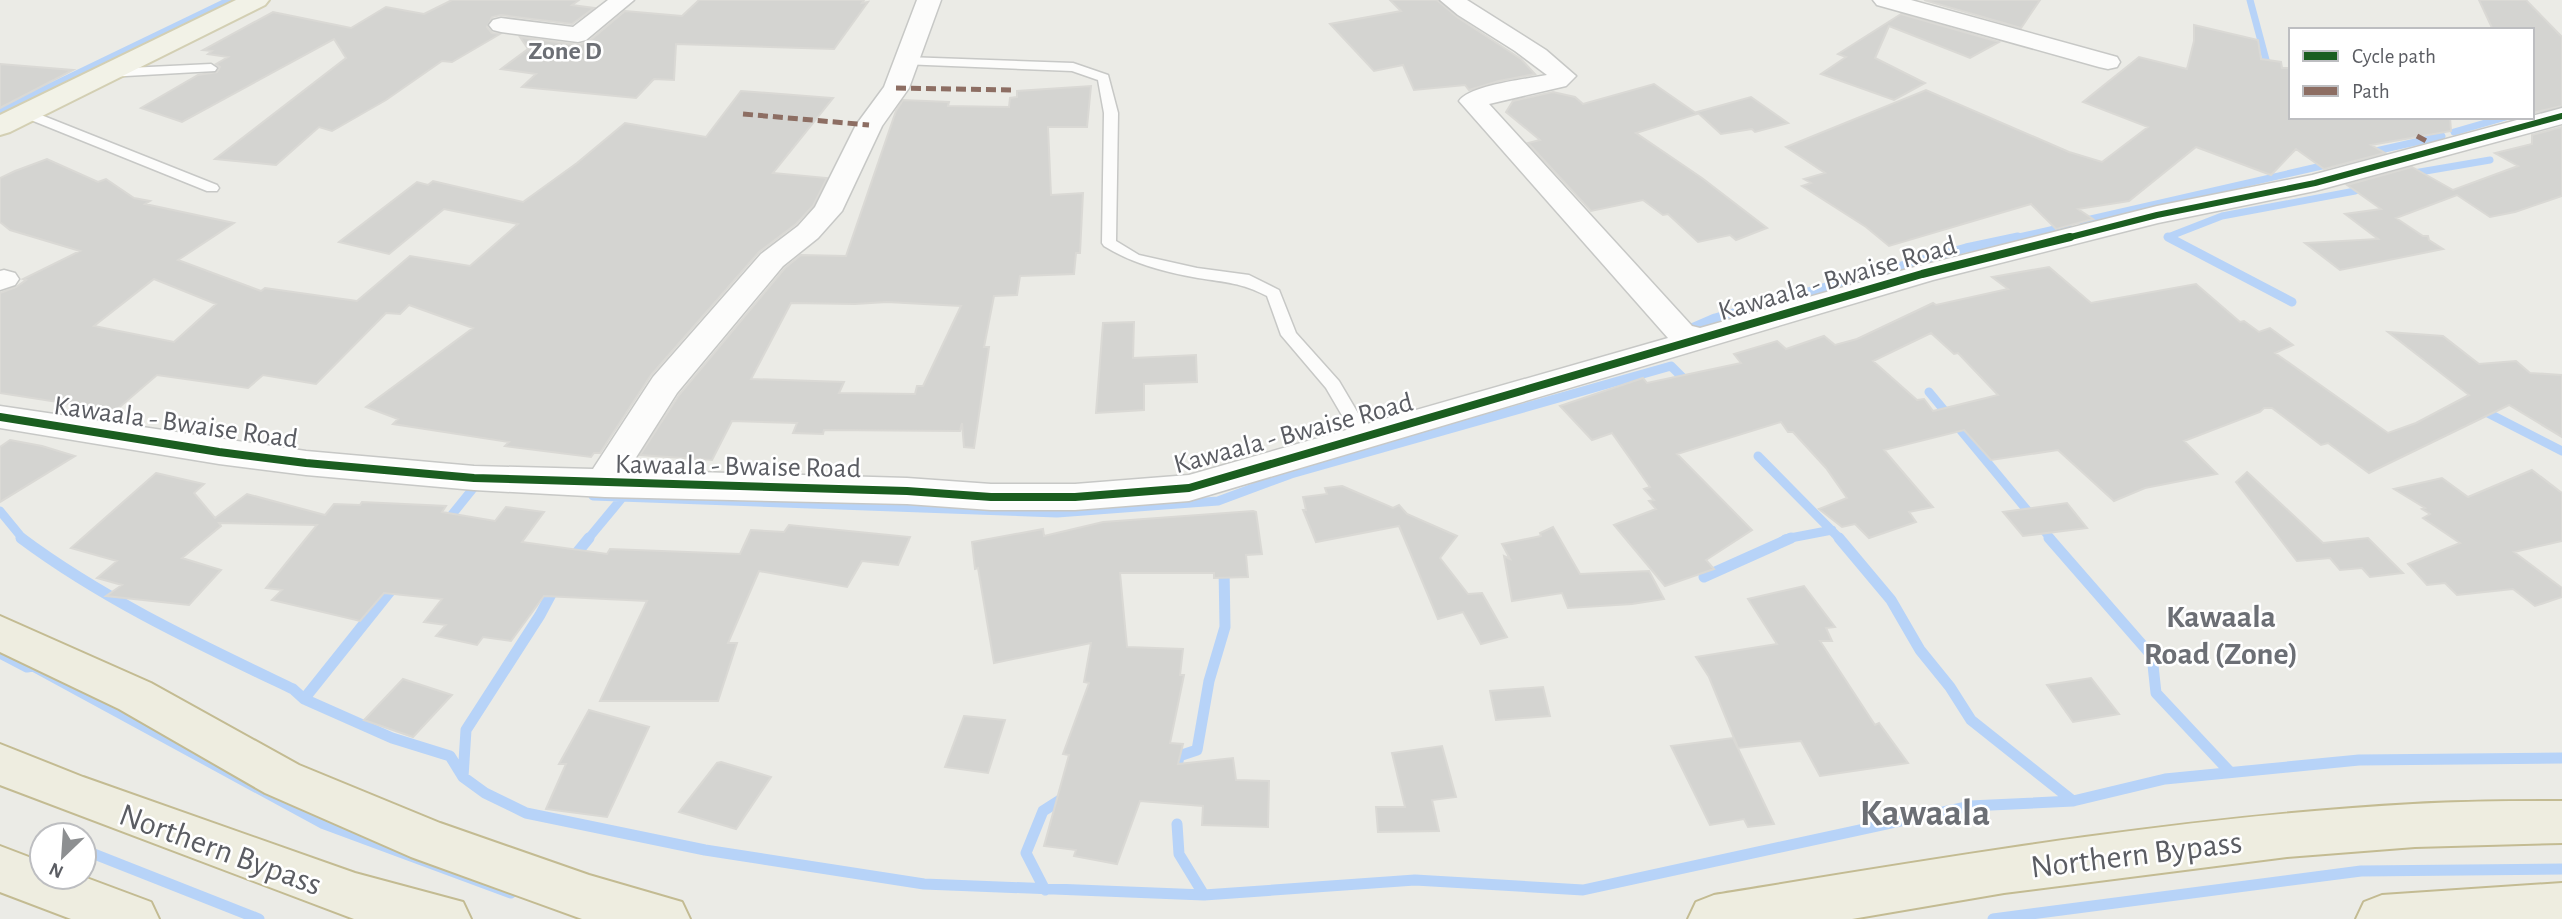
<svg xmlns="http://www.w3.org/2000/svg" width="2562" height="919" viewBox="0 0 2562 919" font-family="'Alegreya Sans',sans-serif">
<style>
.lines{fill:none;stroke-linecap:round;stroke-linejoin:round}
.stream-far2{stroke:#b7d3f8;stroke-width:7}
.stream-far1{stroke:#b7d3f8;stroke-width:9}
.stream{stroke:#b7d3f8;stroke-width:11}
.building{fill:#d4d4d1;stroke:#dad9d5;stroke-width:2;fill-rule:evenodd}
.service-casing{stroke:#c7c8c6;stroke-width:3}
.minor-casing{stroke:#c7c8c6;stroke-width:3}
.primary-casing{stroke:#d3cfb3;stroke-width:4}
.motorway-casing{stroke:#c3bb92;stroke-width:4}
.service{fill:#fcfcfb;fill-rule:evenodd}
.minor{fill:#fcfcfb;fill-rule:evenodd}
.primary{fill:#f2f2e7;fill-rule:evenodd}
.motorway{fill:#eeede0;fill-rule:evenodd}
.quiet{stroke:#8d6e63;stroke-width:5;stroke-dasharray:10 5;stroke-linecap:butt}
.cycleway-far1-casing{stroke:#fff;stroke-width:10}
.cycleway-casing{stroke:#fff;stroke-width:12}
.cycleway-far1{stroke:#1b5e20;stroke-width:6}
.cycleway{stroke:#1b5e20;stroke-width:8}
.labels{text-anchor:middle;stroke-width:5;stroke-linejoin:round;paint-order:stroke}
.far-quarter-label{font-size:26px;font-weight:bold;fill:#6c6f75;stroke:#fff}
.street-label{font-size:28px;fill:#5b5d63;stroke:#fff}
.quarter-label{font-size:32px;font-weight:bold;fill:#6c6f75;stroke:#fff}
.near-street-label{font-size:33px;fill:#5b5d63;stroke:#fff}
.near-quarter-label{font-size:38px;font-weight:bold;fill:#6c6f75;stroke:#fff}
</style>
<rect width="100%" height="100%" fill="#ebebe6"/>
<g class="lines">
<path class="stream-far2" d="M2250,0L2269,71
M0,111L230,0
M2454,132L2506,117
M2367,153L2442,136
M2408,174L2490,160
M2082,221L2326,165
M2168,237L2222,216L2355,191L2367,186
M2168,237L2171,239
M2010,239L2068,226"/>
<path class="stream-far1" d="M2168,237L2292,302
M1685,331L1715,318L1966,248L2018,237
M1929,392L2051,539
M2480,409L2562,451
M1758,456L1840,539
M593,496L1057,513L1218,501L1291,474L1671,366L1690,385
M0,511L23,539
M446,522L475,486H480
M588,539L622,498
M1785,539L1832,530"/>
<path class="stream" d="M21,538C104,600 199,644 293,689L304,699L392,738L450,756L463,777L485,793L526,813L705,850L924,884L1204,895L1415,880L1583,890L1970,806L2073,801L2165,779L2359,760L2562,758
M1839,538L1891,600L1920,650L1950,687L1971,720L2073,801
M2049,538L2152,656L2156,693L2230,772
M571,560L589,538
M1704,577L1791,538
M0,653L27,667L33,666L322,823L511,893
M304,699L395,585
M1177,767L1179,756L1197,750L1209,681L1225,627L1224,567
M463,777L466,730L540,615L556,585
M1177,824L1179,854L1204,895
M84,850L259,919
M1045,890L1026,853L1043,811L1065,797
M1993,919L2361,871L2562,869"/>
</g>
<path class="building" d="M452,0H579L572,5L594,8L572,24L501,15L492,17L487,27L492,33L500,34L452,62L442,61L386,100L332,131L319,127L276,165L215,159L346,58L334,39L182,122L141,108L198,75L217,72L220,67L216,64L228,57L208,54L212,51L203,50L273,12L351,28L386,7L424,14Z
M699,0H864L862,3L868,2L834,49L676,44L674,80L654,79L636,98L522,87L536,74L501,69L528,49L520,37L579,45L588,42L625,11L682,16Z
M1390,0H1437L1457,17L1521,59L1535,74L1499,81L1469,90L1465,85L1414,90L1403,65L1374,71L1330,24L1401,11Z
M1924,0H2040L2021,28Z
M2479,0H2526L2562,37V106L2532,113V30H2493Z
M1901,14L1999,42L1970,58L1889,26L1875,58L1925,83L1894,100L1821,74L1846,57L1838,54Z
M2194,25L2258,40L2261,59L2281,62L2282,68H2291V117H2450L2451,131L2371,145L2385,153L2324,169L2296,149L2271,175L2196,147L2129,201L2078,209L2093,219L2056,229L2031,204L1889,246L1866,227L1802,186L1811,183L1804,179L1825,173L1786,147L1926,90L2069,152L2102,162L2148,127L2083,102L2139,57L2187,69L2194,41Z
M0,64L73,70L0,108Z
M1654,84L1697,114L1636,133L1702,178L1767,228L1736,240L1730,235L1698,242L1668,214L1663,215L1643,200L1591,211L1528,143L1540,140L1506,112L1513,101L1553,92L1575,97L1583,104Z
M1091,86L1087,127H1048L1051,195L1083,193L1080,253H1076L1074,274L1020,276L1017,295L994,296L984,347H989L974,448L964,447L962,423L960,431L824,430L823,434L793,433L797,423L732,421L712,460L640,455L679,395L785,268L801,255L846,256L896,111L903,100L949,102L948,106L1009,107L1010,98L1017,97V91ZM887,302L961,306L923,386H917L915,394L839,393L844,382L751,379L791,303L855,304Z
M741,91L833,98L773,173L827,178L813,206L796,224L759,252L651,375L600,453H594L591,457L505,446L509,442L393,424L398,419L366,407L473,328L409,305L400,314L386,313L316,384L263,375L248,388L157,375L115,411L0,393V293L16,287L26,280L23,279L80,251L10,230L0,222V178L15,171L47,159L98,182L106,179L134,198L150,201L145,204L234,223L178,260L261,291L265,288L357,301L410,256L470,266L518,224L444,209L389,254L339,242L417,182L428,185L433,181L523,202L577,163L625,123L706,137ZM154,279L216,304L174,342L94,326Z
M1751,97L1788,123L1755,132L1752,129L1721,134L1697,112Z
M2562,127V196L2515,212L2490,217L2457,195L2396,218L2423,236H2428L2429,240L2443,249L2340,270L2305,243L2378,239L2345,214L2381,209L2347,185L2412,167L2453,190L2518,166L2495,153L2532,144V135Z
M2049,267L2091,303L2196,284L2240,322L2244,321L2259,332L2270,328L2293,345L2275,353L2388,433L2416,423L2469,395L2388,332L2443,336L2479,364L2516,361L2530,373L2562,375V437L2509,405L2369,473L2328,443L2321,445L2272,408H2264L2260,412L2184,441L2217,474L2145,488L2114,501L2058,450L1991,460L1964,430L1884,450L1933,507L1909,512L1916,522L1869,538L1855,524L1842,527L1819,509L1847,498L1826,468L1793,432H1788L1781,422L1677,454L1752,530L1706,560L1714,569L1665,586L1614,525L1656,509L1649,501L1654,500L1644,489L1650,487L1612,433L1592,440L1560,406L1643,378L1647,383L1741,363L1734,354L1777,341L1786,349L1824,336L1835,345L1857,339L1933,303L1936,305L2008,289L1992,277ZM1931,333L1954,354L1958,353L1998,395L1933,411L1924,399L1917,400L1873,361Z
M1134,322L1133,358L1196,355L1197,382L1144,384V410L1096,413L1103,323Z
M10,440L42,446L75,456L0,502V447Z
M2532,470L2562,493V541L2514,552L2562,588V597L2535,606L2513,589L2457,595L2445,583L2427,585L2408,564L2460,543L2423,518L2430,514L2422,509L2425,508L2394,489L2442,478L2468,497Z
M2247,472L2323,543L2368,538L2403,573L2370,577L2362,568L2340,570L2330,558L2297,561L2236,482Z
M156,473L204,484L194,493L215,518L247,494L325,515L334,504L360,505L362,502L446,506L442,512L495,521L506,507L544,512L522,542L607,554L610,549L740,554L751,530L784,532L789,525L910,537L898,565L862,561L847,587L759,571L728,643H737L718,701H600L647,601L544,596L511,641L483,637L477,645L436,636L446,625L424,622L442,599L384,593L360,621L272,600L282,590L266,588L317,525L219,523L221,526L182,558L221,570L189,605L106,596L122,585L97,578L117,561L71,548Z
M1342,486L1393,508L1399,505L1407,514L1457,536L1440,558L1468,594L1482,593L1507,637L1481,644L1463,612L1438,619L1399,526L1316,542L1303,510H1306L1303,497L1327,494L1325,488Z
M2067,503L2087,528L2023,536L2003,512Z
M1253,511L1256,512L1262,554L1246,555L1248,577L1214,578V573H1120L1127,647L1183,649L1180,675H1184L1170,743L1183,744L1178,764L1233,758L1236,780L1269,781L1268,827L1202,825L1203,806L1140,801L1117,864L1074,856L1076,850L1044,846L1069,755L1063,754L1089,683L1084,682L1091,643L994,663L978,568L975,569L972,542L1043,529L1044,536L1103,522Z
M1553,527L1580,574L1649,571L1664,599L1632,604L1568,608L1562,593L1512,601L1504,556L1510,559L1502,544L1541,536L1540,533Z
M1804,586L1835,627L1826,628L1832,641H1820L1875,725L1879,723L1908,763L1820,776L1801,741L1738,748L1709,677L1696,657L1777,644L1748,599Z
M2091,678L2119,714L2073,722L2047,685Z
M403,679L452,695L413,737L364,720Z
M1543,687L1550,716L1496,720L1490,691Z
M589,710L649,727L607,817L546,809L566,764H559Z
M964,716L1005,720L988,773L945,767Z
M1733,738L1774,824L1748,827L1744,819L1710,825L1671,746Z
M1442,746L1456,797L1432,800L1439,831L1378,832L1376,807H1405L1392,753Z
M721,762L771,777L736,829L679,812L717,763Z"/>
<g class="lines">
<defs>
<path id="service" d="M906,57L1073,63L1108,75L1118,113L1116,241L1139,255L1197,268L1249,275L1279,290L1296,333L1339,381L1372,437L1369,441H1357L1326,388L1281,335L1267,296C1242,283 1225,282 1198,278C1165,272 1133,264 1104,246L1102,243L1104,113L1098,80L1072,71L902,64L900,61Z
M211,64L217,68L215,71L108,77L102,73L108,69Z
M26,109L217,185L219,188L217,191H207L21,116L19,113Z"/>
<path id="minor" d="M608,0H634L586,40L578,42L501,32L493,30L489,25L493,20L501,18L573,27Z
M917,0H941L909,88L882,126L842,211L818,238L783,266L677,393L628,470L907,478L991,484H1075L1189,475L1668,338L1459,101C1470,85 1527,79 1547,75L1515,51L1458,15L1440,0H1467L1546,50L1576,76L1566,86L1489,104L1692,326L1700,328L1911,268L2157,206L2312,175L2562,108V124L2315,191L2158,223L1933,280L1189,501L1075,510H991L907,504L605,497L474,490L306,475L219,464L0,428V406L306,451L474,466L593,469L653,377L761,254L798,226L815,207L856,125L884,87Z
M1873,0H1911L2117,57L2120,62L2117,67L2108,69L2099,67L1877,5Z
M4,270L15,273L19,279L15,285L0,290V271Z"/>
<path id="primary" d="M236,0H269L265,5L10,132L0,135V115Z"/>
<path id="motorway" d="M0,616L151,683L299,765L440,823L589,875L682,902L690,919H582L411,857L265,793L119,709L0,652Z
M0,744L83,777L355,873L463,902L471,919H354L0,785Z
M2562,801V843L2415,847L2287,857L2004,893L1852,919H1688L1696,902L1714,895C1946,857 2179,817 2413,804C2463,801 2513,801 2562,801Z
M0,846L42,862V877H84L151,902L159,919H71L0,892Z
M2562,883V919H2356L2364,902L2382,895Z"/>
</defs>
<use href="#service" class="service-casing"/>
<use href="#minor" class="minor-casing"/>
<use href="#primary" class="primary-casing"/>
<use href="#motorway" class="motorway-casing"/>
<use href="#service" class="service"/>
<use href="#minor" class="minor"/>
<use href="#primary" class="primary"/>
<use href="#motorway" class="motorway"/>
<path class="quiet" d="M896,88L1011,90
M743,114L869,125
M2417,136L2428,142"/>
<defs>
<path id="cycleway-far1" d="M2063,239L2157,215L2315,183L2562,116"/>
<path id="cycleway" d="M0,417L219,452L306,463L474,478L907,491L991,497H1075L1189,488L1922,274L2070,237"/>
</defs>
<use href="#cycleway-far1" class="cycleway-far1-casing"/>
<use href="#cycleway" class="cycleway-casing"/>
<use href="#cycleway-far1" class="cycleway-far1"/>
<use href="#cycleway" class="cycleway"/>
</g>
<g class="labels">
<g class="far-quarter-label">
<text x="565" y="59">Zone D</text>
</g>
<g class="street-label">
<text transform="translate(1837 277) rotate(-16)" y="10">Kawaala - Bwaise Road</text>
<text transform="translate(176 421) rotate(8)" y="10">Kawaala - Bwaise Road</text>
<text transform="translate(1293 432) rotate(-15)" y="10">Kawaala - Bwaise Road</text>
<text transform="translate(738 465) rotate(1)" y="10">Kawaala - Bwaise Road</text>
</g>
<g class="quarter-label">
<text x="2221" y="627">Kawaala<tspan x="2221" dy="37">Road (Zone)</tspan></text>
</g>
<g class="near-street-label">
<text transform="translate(221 848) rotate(20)" y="12">Northern Bypass</text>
<text transform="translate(2136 853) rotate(-7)" y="12">Northern Bypass</text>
</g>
<g class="near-quarter-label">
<text x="1925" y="825">Kawaala</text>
</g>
</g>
<rect x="2289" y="28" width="245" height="91" fill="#ffffff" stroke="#bdbec1" stroke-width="2"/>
<rect x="2303" y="51" width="35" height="10" fill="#1b5e20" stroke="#bdbec1" stroke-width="2"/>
<text x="2352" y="63" font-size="21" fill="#5b5d63">Cycle path</text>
<rect x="2303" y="86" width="35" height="10" fill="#8d6e63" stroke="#bdbec1" stroke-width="2"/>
<text x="2352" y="98" font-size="21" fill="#5b5d63">Path</text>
<g transform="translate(63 856) rotate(205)"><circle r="33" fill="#ffffff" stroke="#bdbec1" stroke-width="2"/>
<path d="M0-5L12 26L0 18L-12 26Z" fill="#8d8f91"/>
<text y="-10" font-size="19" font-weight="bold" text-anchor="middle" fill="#5b5d63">N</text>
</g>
</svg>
